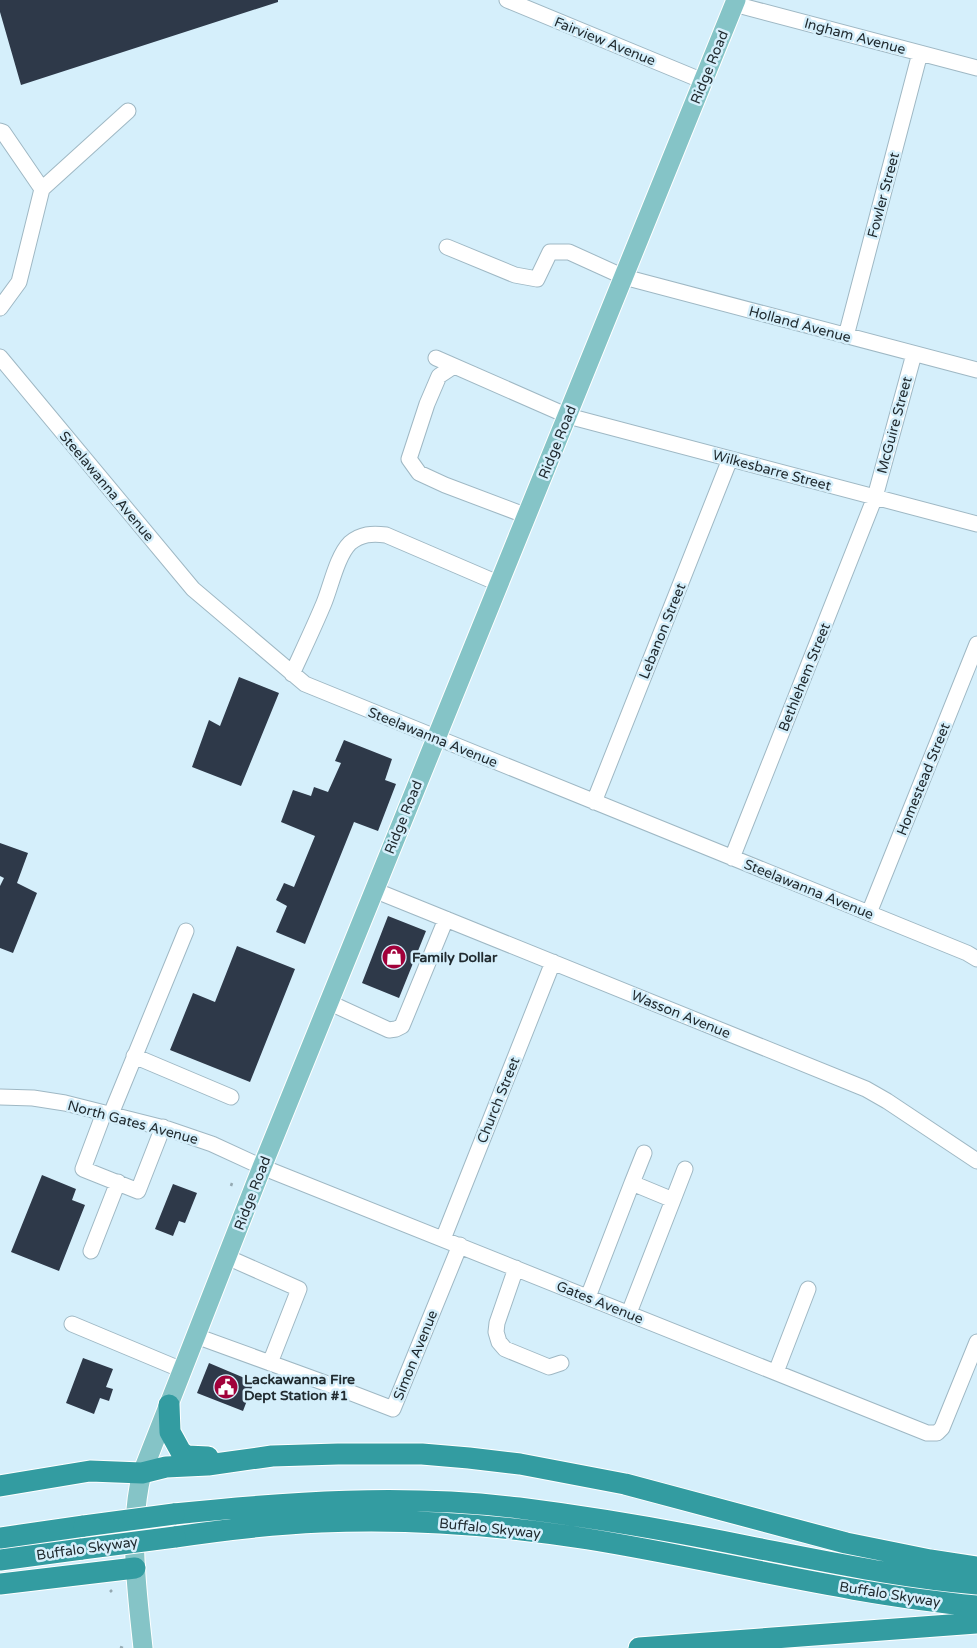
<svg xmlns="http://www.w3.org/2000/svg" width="977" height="1648" viewBox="0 0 977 1648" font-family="'Varela Round',sans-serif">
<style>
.building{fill:#2e3949}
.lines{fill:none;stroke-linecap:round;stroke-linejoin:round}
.minor-casing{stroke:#9fb8c4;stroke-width:17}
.major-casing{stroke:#fff;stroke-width:21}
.highway-casing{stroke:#fff;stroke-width:23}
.path{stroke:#94a9b2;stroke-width:2.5;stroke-dasharray:4 2.5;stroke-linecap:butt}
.minor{stroke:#fff;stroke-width:15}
.major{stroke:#85c4c7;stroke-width:19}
.highway{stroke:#339ca1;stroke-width:21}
.highway-bridge-casing{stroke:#fff;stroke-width:23;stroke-linecap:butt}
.highway-bridge{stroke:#339ca1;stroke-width:21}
.labels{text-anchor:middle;stroke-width:5;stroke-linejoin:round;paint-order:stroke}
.street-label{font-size:14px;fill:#212b30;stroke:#d5effb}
.poi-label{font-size:14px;font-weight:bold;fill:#212b30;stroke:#d5effb;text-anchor:start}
</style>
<rect width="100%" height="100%" fill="#d5effb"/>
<path class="building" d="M0,0H278V2L21,85L0,12Z
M239,677L279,693L241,786L192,767L209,720L220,726Z
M344,740L392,759L385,780L396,784L378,831L354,822L305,944L276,932L287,906L276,900L284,883L294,887L315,836L281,822L293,790L311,796L314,787L328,792L341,763L335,761Z
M0,843L28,853L17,883L37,893L13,953L0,948V886L4,878L0,876Z
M388,916L426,931L399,998L362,983Z
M237,946L295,969L250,1082L170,1050L193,993L215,1002Z
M42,1175L76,1189L72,1200L85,1205L59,1271L11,1252Z
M173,1184L197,1193L185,1223L179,1221L173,1236L155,1229Z
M83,1358L113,1369L106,1387L113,1389L109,1401L100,1398L94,1414L66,1403Z
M209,1363L254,1382L243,1411L197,1393Z"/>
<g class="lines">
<defs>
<path id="minor" d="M507,0L703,81
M734,4L977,68
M0,131L3,132L42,189
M447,247L515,275L537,279L550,252H569L624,277L977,370
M0,308L19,282L42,189L128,111
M846,336L920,53
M0,357L193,589L305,684L967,953L977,959
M436,358L568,416L977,524
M454,366L439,376L427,404L409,459L419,473L445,485L527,516
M292,674C303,650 314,627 324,603C331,586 337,556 350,543C361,534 372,533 386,535L500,584
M594,802L730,459
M732,858L875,497L914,354
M374,890L866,1089L887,1101L977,1161
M869,913L977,644
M328,1002L389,1030L396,1029L402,1026L446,919
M134,1056L231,1097
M0,1097L33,1098L65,1103L168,1129L212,1144L262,1167L927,1433H937L942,1428L977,1342
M104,1113L83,1169L138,1191L163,1127
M111,1114L186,931
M632,1183L644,1153
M673,1200L685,1169
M443,1239L553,962
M91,1251L118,1182
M227,1257L299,1289L270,1363
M516,1268L497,1323L496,1332L499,1342L505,1349L549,1367L561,1363
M588,1297L632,1183L673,1200L629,1313
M72,1324L182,1370
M196,1336L336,1387L393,1409L460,1245
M776,1372L808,1289"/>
<path id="major" d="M143,1648C137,1591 128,1529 142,1473L262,1167L736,0"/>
<path id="highway" d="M169,1405L170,1432L181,1452L187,1456L208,1457
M0,1486L90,1471L142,1473L166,1467L208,1465L272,1456L338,1454H422L469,1458L520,1464L625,1484L846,1543L930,1560L977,1567
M174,1514C289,1502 404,1494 519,1508C598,1518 678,1532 756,1548C829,1562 903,1578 977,1584
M175,1537C223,1530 272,1524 321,1522C410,1518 500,1525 588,1539C718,1560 846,1594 977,1606
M0,1538L84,1526
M0,1560L82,1549
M0,1584L135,1568
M639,1648L977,1623"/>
</defs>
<use href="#minor" class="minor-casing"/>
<use href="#major" class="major-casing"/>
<use href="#highway" class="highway-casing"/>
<path class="path" d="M231,1186L232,1183
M110,1592L112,1590
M120,1647L123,1648"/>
<use href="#minor" class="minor"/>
<use href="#major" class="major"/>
<use href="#highway" class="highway"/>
<defs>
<path id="highway-bridge" d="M84,1526L174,1514
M82,1549L175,1537"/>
</defs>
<use href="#highway-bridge" class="highway-bridge-casing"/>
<use href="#highway-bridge" class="highway-bridge"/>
</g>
<defs>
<symbol id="shop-disc" viewBox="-11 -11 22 22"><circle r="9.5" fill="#a1013a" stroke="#d5effb"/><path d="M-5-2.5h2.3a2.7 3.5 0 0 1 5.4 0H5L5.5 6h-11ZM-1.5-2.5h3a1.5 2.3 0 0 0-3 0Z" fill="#fff"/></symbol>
<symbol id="civic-disc" viewBox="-11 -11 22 22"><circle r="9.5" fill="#a1013a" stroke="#d5effb"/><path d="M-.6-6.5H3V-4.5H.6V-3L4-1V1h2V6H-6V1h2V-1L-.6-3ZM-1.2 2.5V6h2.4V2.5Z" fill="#fff"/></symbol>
</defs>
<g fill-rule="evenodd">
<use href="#shop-disc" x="380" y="943" width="28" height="28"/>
<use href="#civic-disc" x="212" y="1373" width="28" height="28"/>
</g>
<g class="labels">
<g class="street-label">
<text transform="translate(855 36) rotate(15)" y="5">Ingham Avenue</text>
<text transform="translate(605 41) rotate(22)" y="5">Fairview Avenue</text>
<text transform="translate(709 67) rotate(-68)" y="5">Ridge Road</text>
<text transform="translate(883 195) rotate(-75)" y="5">Fowler Street</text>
<text transform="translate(800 324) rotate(15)" y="5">Holland Avenue</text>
<text transform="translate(894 425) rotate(-75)" y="5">McGuire Street</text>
<text transform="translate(557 442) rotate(-68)" y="5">Ridge Road</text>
<text transform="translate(772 470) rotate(15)" y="5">Wilkesbarre Street</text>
<text transform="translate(107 486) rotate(50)" y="5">Steelawanna Avenue</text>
<text transform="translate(662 631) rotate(-68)" y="5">Lebanon Street</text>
<text transform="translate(804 677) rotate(-68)" y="5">Bethlehem Street</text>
<text transform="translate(433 737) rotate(22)" y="5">Steelawanna Avenue</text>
<text transform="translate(923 779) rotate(-68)" y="5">Homestead Street</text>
<text transform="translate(403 817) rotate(-68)" y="5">Ridge Road</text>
<text transform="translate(809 889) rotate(22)" y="5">Steelawanna Avenue</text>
<text transform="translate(681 1014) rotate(22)" y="5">Wasson Avenue</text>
<text transform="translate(498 1100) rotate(-68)" y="5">Church Street</text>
<text transform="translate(133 1122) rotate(15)" y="5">North Gates Avenue</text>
<text transform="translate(252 1193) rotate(-69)" y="5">Ridge Road</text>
<text transform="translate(600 1302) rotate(22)" y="5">Gates Avenue</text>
<text transform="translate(415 1355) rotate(-68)" y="5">Simon Avenue</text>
<text transform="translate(490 1528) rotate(6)" y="5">Buffalo Skyway</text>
<text transform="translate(87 1548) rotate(-8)" y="5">Buffalo Skyway</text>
<text transform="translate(890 1594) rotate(9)" y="5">Buffalo Skyway</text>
</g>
<g class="poi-label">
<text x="412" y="962">Family Dollar</text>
<text x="244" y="1384">Lackawanna Fire<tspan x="244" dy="16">Dept Station #1</tspan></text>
</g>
</g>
</svg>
